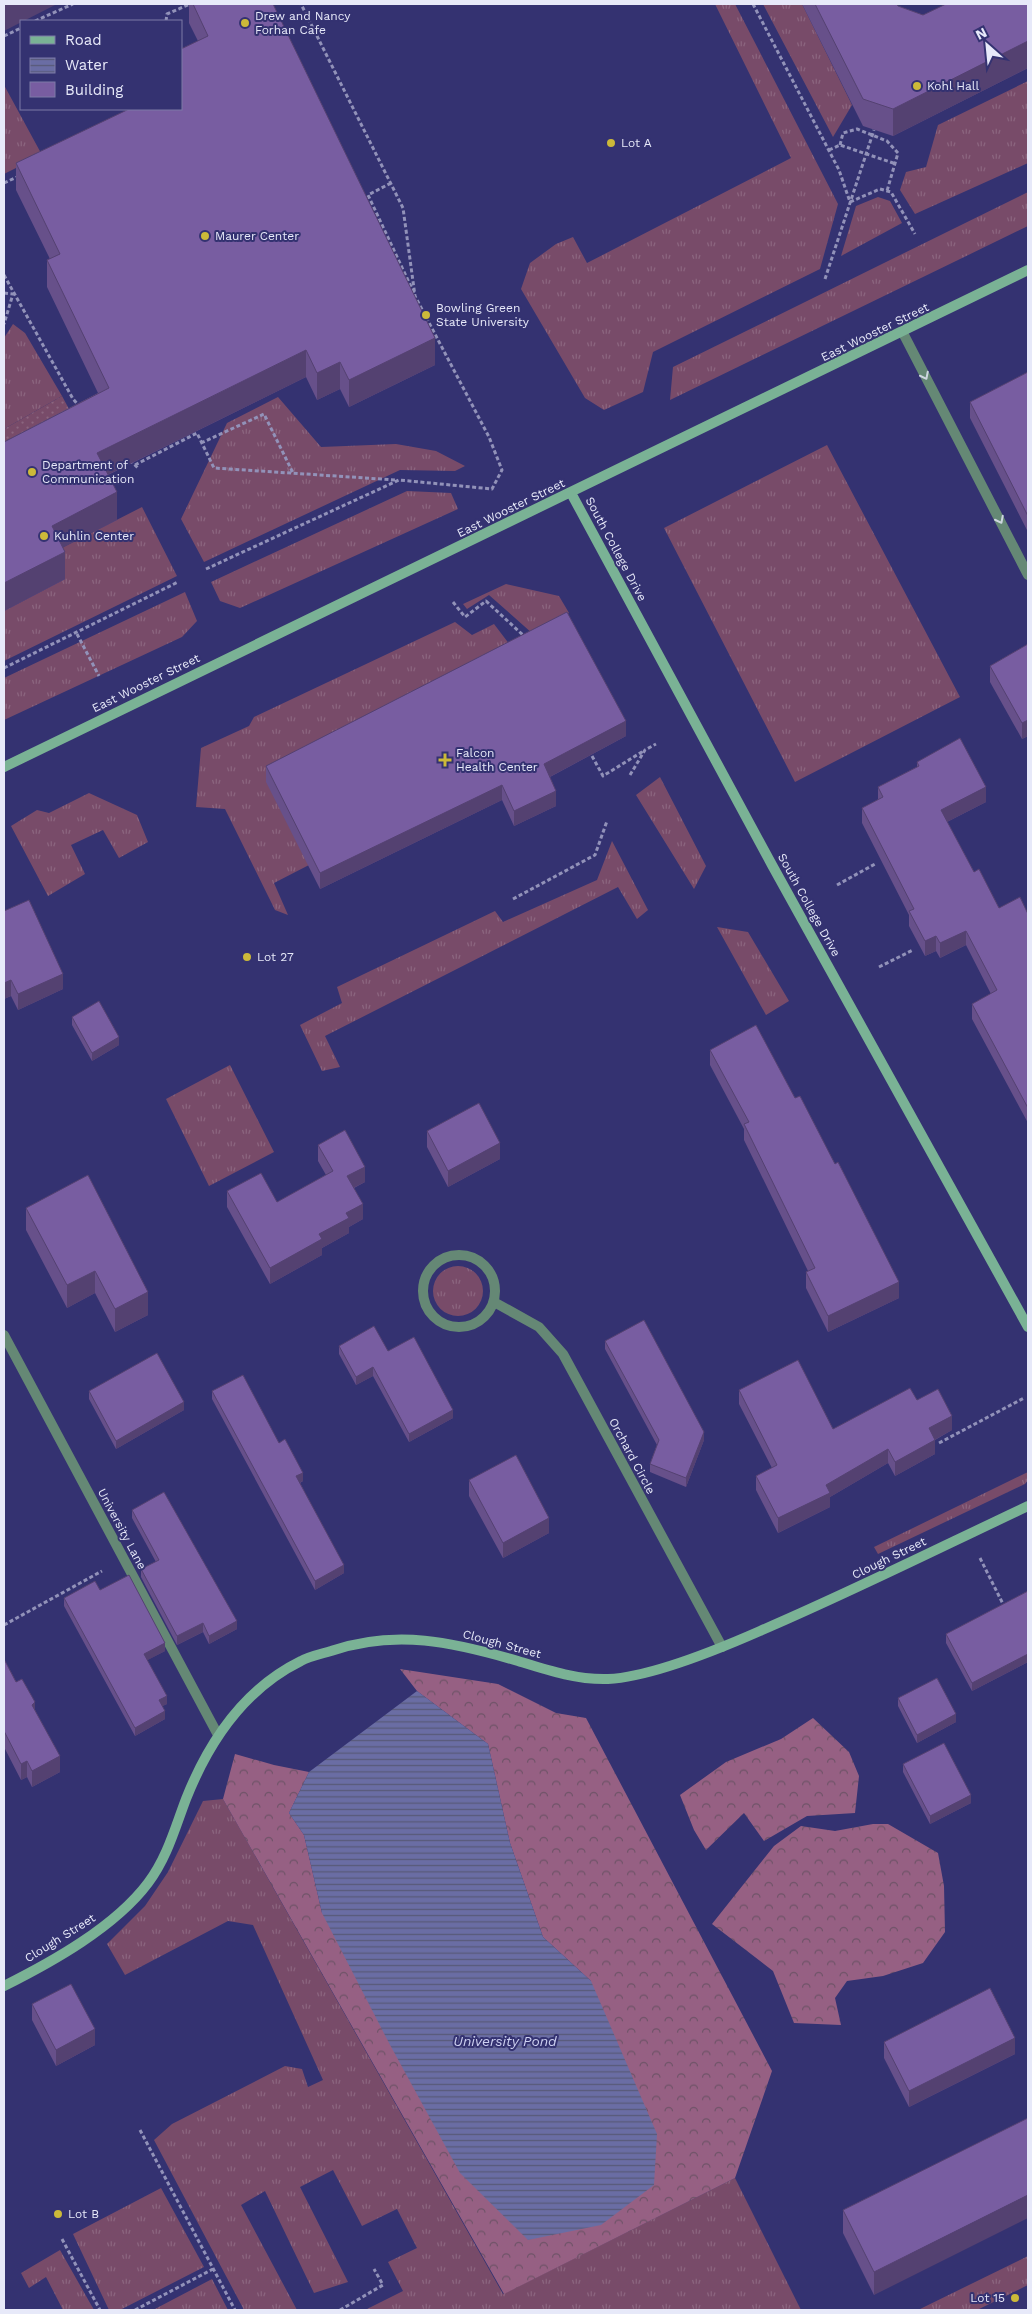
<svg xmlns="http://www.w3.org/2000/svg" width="1032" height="2314" viewBox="0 0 1032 2314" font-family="'Work Sans',sans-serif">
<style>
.grass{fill:url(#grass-tufts)}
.forest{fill:url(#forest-crowns)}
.garden{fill:url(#garden-dots)}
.water{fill:url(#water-rules)}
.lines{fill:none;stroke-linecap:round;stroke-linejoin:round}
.path{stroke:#9292b9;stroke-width:3;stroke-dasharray:4 2.5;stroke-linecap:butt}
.lane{stroke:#658875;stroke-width:10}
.street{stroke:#658875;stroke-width:10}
.secondary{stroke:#7ab295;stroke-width:10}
.wall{fill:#67508a}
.shaded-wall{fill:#544171}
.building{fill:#785da1;stroke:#544171}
.oneway{stroke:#cdd6df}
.poi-dot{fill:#ccb939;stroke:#343271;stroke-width:2}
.labels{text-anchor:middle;stroke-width:4;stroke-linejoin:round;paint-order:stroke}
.poi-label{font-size:12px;fill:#e7e9f9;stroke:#343271;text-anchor:start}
.street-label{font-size:12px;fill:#e7e9f9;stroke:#343271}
.water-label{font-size:14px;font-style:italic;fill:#cdd0f1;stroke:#343271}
</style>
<defs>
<pattern id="grass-tufts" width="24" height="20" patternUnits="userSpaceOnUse" patternTransform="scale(1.25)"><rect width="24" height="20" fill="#784b69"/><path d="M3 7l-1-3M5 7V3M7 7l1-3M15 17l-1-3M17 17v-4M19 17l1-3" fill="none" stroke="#8b657f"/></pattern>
<pattern id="forest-crowns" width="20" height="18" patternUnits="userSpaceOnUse" patternTransform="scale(1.25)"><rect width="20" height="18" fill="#966083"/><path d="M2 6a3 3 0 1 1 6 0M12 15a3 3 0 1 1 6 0" fill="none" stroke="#6e5367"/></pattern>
<pattern id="garden-dots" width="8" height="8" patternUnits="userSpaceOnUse" patternTransform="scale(1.25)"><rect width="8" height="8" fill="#784b69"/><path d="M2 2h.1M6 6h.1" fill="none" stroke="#8b657f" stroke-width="1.8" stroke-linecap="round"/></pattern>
<pattern id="water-rules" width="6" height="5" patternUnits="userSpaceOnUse" patternTransform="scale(1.25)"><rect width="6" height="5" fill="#6a6da4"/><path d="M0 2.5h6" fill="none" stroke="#585a78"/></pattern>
</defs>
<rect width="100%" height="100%" fill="#343271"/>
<path class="grass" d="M715,4H735L838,204L820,269L653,352L643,392L604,410L585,398L521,289L530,263L556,244L573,237L587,263L791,158Z
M763,4H802L852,105L833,137Z
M1028,81V163L915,214L900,190L906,172L926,167L938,125Z
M4,85L42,155L4,174Z
M1028,192V226L670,400L673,367Z
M878,197L890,201L902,223L841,256L856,206Z
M13,324L25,333L62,396L4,429V338Z
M278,397L321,447L396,444L436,451L465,466L455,471L400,470L204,562L181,519L227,423Z
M827,445L960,697L795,782L664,528Z
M407,491L451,493L458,509L240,608L220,601L211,582Z
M142,507L177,576L4,661V611L65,579L52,553Z
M506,584L559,596L569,613L533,634L489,595L467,609L463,604Z
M185,592L197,621L182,637L4,720V678Z
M455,622L472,635L494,624L516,653L309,865L274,883L288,915L275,910L225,809L196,807L201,748L249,726L254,717Z
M660,777L706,866L694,889L636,795Z
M89,793L137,815L148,842L119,858L103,830L71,845L85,874L48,896L11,826L37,810L49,813Z
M612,841L648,910L637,919L618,887L325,1036L340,1067L322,1071L300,1025L342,1003L337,987L495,911L503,922L597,880Z
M717,927L748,932L789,1001L766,1015Z
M230,1065L274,1152L209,1186L166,1099Z
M433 1291a25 25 0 1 1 50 0a25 25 0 1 1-50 0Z
M1028,1472V1480L1025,1484L878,1554L874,1547Z
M223,1799L503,2294L735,2178L801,2310H365L403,2291L388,2262L417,2248L397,2209L362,2226L333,2170L300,2187L348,2282L314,2293L265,2191L241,2205L297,2310H244L154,2140L172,2124L285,2066L302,2069L308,2087L323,2080L253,1925L228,1921L125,1975L107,1944L145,1906L168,1872L203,1801Z
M161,2188L204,2267L120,2310H109L73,2234Z
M60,2250L94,2310H63L46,2277L29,2288L21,2273Z
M1028,2256V2285L977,2310H918Z
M212,2279L228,2310H153Z"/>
<path class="forest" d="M400,1669L498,1684L556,1713L586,1718L772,2071L735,2178L504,2294L223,1799L235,1754L274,1765L309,1772L289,1813L304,1835L322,1913L591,1981L543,1937L510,1843L488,1744L417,1691Z
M813,1718L849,1752L859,1776L855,1813L807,1816L764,1841L744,1813L706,1850L694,1830L680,1795L726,1762L781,1739Z
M873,1824H888L938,1853L944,1886L945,1932L923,1963L883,1976L847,1981L835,1998L841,2025L794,2023L773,1971L712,1924L774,1846L801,1826L835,1831Z"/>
<path class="garden" d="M62,396L77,424L4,462V429Z"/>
<path class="water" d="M417,1691L488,1744L510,1843L543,1937L591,1981L657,2134L654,2185L601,2225L528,2240L460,2173L389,2043L322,1913L304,1835L289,1813L309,1772Z"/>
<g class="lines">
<path class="path" d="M753,4L839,170L850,202L880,189L891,192L915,234
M35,21L73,4
M166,21L167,14L190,4
M4,36L21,28
M840,145L843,133L857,129L887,141L898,153L887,191
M829,150L840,145L896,164
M4,183L19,176
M391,183L368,195L414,293
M4,275L73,399L80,407
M825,279L874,130
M4,293L13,294L4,324
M201,443L264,414L293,473
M130,460L139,469
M135,465L197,433L214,468L396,480
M206,569L399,480L492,489L502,470L489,437L415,296L403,208L301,4
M453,602L465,617L486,601L524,636
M77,634L99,676
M4,668L178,582
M592,756L603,776L645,750
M630,775L645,750L656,744
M837,885L875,864
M513,899L595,855L607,821
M879,967L913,950
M939,1443L1024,1398
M980,1558L1005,1608
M4,1625L102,1571
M140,2130L235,2310
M62,2239L100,2310
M135,2310L213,2269
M340,2310L383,2285L374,2269"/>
<path class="lane" d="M903,333L1028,575"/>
<path class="street" d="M423 1291a36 36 0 1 1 72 0a36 36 0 1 1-72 0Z
M494,1302L539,1327L563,1354L722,1647
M4,1335L218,1735"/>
<path class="secondary" d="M571,493L772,865L1028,1327
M4,767L1028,270
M4,1986C52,1962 115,1927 148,1883C167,1858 175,1828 186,1799C209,1741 244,1689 301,1661C310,1656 321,1654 331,1651C396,1629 453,1642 518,1661C547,1670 577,1680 608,1679C652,1677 719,1649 760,1631C851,1592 939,1548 1028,1506"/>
</g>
<path class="wall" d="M189,4H273L435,365L349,407L340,389L317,400L306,377L108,475L117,520L63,547L65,579L4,611V442L98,393L47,287V260L50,259L16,190V163L181,109L198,41L189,23Z
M802,4H896L898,6L923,15L1028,4V68L893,136L863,126Z
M1028,372V532L970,418V402Z
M1028,644V736L1022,739L990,682V666Z
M626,736L550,777L556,806L514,826L502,800L320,889L266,782V766Z
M917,762L986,802L947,822L974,872L999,908L1028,914V1123L972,1019V1004L991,994L966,945L940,958L936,951L925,956L909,926V915L862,823V808L878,800V787L917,767Z
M4,911L63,989L18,1010L11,996L4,999Z
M72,1017L119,1045L92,1061L72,1025Z
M710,1050L899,1298L828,1332L806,1288V1272L808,1271L744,1140V1129L710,1065Z
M427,1131L500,1159L448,1187L427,1147Z
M318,1145L365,1182L354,1188L363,1219L349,1227V1233L322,1248V1255L270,1284L227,1207V1191L277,1202L326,1175L318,1161Z
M26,1208L148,1315L115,1332L95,1293L67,1308L26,1230Z
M605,1341L704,1440L686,1487L650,1472V1464L657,1445L605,1349Z
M339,1346L388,1351L453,1418L409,1442L373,1376L356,1385L339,1354Z
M739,1390L833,1429L917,1400L952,1430L935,1440V1454L895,1476L888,1463L830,1497V1507L778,1533L756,1490V1476L772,1468L739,1404Z
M89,1391L184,1410L116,1449L89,1399Z
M212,1391L279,1443L303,1481L300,1483L344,1573L315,1590L212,1399Z
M469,1480L549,1533L503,1558L469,1496Z
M132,1510L237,1629L209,1644L203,1632L177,1645L141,1577V1569L156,1562L132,1518Z
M100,1590L165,1651L147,1660L167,1704L162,1706L165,1719L135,1736L64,1606V1598Z
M1028,1591V1662L972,1691L946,1643V1634Z
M4,1659L16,1682L35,1710L60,1772L32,1787L27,1777L21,1780L4,1747Z
M898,1698L956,1722L917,1743L898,1706Z
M903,1764L971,1803L930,1824L903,1772Z
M32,2004L95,2045L56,2066L32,2020Z
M884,2042L1015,2054L909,2107L884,2058Z
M1028,2118L874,2295L843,2233V2210Z"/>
<path class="shaded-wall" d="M4,4H57L4,31Z
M1028,41V68L893,136V109Z
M435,338V365L349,407V380Z
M306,350V377L97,480V453Z
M340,362V389L317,400V373Z
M117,492V520L52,553V526Z
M65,552V579L4,611V583Z
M1028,720V736L1022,739V723Z
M626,721V736L544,780V764Z
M502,785V800L320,889V873Z
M986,787V802L941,825V810Z
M556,791V806L514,826V811Z
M966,931V945L940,958V943Z
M936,936V951L925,956V941Z
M63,974V989L18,1010V994Z
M11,980V996L4,999V983Z
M119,1037V1045L92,1061V1053Z
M500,1143V1159L448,1187V1171Z
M365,1167V1182L347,1191V1176Z
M363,1204V1219L349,1227V1233L322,1248V1255L270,1284V1268L346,1213Z
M95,1271V1293L67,1308V1285Z
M899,1282V1298L828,1332V1316Z
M148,1292V1315L115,1332V1309Z
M373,1367V1376L356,1385V1377Z
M184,1402V1410L116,1449V1441Z
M453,1410V1418L409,1442V1434Z
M952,1416V1430L929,1443V1428Z
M704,1432V1440L686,1487V1478Z
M935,1440V1454L895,1476V1462Z
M888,1449V1463L830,1497V1507L778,1533V1518L826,1485Z
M303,1473V1481L296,1484V1476Z
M549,1518V1533L503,1558V1543Z
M344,1565V1573L315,1590V1581Z
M237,1621V1629L209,1644V1636Z
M203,1623V1632L177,1645V1636Z
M165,1643V1651L144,1662V1654Z
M1028,1654V1662L972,1691V1683Z
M167,1696V1704L159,1708V1700Z
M35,1702V1717L32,1705Z
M165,1711V1719L135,1736V1728Z
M956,1714V1722L917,1743V1735Z
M60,1756V1772L32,1787V1771Z
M27,1761V1777L21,1780V1764Z
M971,1795V1803L930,1824V1816Z
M95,2029V2045L56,2066V2050Z
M1015,2038V2054L909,2107V2091Z
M1028,2195V2218L874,2295V2272Z"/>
<path class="building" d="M193,4H273L435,338L349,380L340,362L317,373L306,350L97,453L117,492L52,526L65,552L4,583V442L109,388L47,260L60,254L16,163L129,109H181V49L208,36Z
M815,4H896L898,6L923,15L946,4H1028V41L893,109L863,99Z
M1028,372V516L970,402Z
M567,612L626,721L544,764L556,791L514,811L502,785L320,873L266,766Z
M1028,644V720L1022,723L990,666Z
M960,738L986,787L941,810L974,872L979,869L999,908L1020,897L1028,914V1108L972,1004L997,990L966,931L940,943L936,936L925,941L909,911L914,909L862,808L883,797L878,787L919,766L917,762Z
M29,900L63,974L18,994L11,980L4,983V911Z
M99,1001L119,1037L92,1053L72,1017Z
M756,1025L795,1098L800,1096L835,1164L838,1162L899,1282L828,1316L806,1272L815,1268L744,1124L749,1122L710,1050Z
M479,1103L500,1143L448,1171L427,1131Z
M345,1130L365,1167L347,1176L363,1204L346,1213L349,1218L319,1234L322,1239L270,1268L227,1191L261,1173L277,1202L333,1171L318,1145Z
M88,1175L148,1292L115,1309L95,1271L67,1285L26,1208Z
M644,1320L704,1432L686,1478L650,1464L659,1440L605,1341Z
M374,1326L388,1351L414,1337L453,1410L409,1434L373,1367L356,1377L339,1346Z
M157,1353L184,1402L116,1441L89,1391Z
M798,1360L833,1429L910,1388L917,1400L938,1389L952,1416L929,1428L935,1440L895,1462L888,1449L826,1485L830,1493L778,1518L756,1476L777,1465L739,1390Z
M243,1375L279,1443L285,1439L303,1473L296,1476L344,1565L315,1581L212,1391Z
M516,1455L549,1518L503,1543L469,1480Z
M164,1492L237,1621L209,1636L203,1623L177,1636L141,1569L159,1560L132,1510Z
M129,1575L165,1643L144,1654L167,1696L159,1700L165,1711L135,1728L64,1598L95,1581L100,1590Z
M1028,1591V1654L972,1683L946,1634Z
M4,1659L16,1682L22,1679L35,1702L32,1705L60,1756L32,1771L27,1761L21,1764L4,1731Z
M937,1678L956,1714L917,1735L898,1698Z
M944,1743L971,1795L930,1816L903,1764Z
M71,1984L95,2029L56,2050L32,2004Z
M990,1988L1015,2038L909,2091L884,2042Z
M1028,2118V2195L874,2272L843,2210Z"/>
<defs><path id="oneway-chevron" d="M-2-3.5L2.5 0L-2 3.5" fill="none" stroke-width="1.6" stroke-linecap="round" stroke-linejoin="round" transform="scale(1.25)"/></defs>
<g class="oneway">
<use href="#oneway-chevron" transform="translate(925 376) rotate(63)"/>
<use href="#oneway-chevron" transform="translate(1000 520) rotate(63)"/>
</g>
<g class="poi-dot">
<circle cx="245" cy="23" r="5"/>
<circle cx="917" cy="86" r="5"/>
<circle cx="611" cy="143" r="5"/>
<circle cx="205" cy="236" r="5"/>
<circle cx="426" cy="315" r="5"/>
<circle cx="32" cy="472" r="5"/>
<circle cx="44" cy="536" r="5"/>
<path d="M442.5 752.5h5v5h5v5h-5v5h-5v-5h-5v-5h5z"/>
<circle cx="247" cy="957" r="5"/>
<circle cx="58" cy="2214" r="5"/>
<circle cx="1015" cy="2298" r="5"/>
</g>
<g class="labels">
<g class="poi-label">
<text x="255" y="20">Drew and Nancy<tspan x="255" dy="14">Forhan Cafe</tspan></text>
<text x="927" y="90">Kohl Hall</text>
<text x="621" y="147">Lot A</text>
<text x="215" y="240">Maurer Center</text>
<text x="436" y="312">Bowling Green<tspan x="436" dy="14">State University</tspan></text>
<text x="42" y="469">Department of<tspan x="42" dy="14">Communication</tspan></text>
<text x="54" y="540">Kuhlin Center</text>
<text x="456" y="757">Falcon<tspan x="456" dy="14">Health Center</tspan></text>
<text x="257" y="961">Lot 27</text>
<text x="68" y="2218">Lot B</text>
<text x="1005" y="2302" text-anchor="end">Lot 15</text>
</g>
<g class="street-label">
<text transform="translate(875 332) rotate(-26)" y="4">East Wooster Street</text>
<text transform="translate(511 508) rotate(-26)" y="4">East Wooster Street</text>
<text transform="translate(616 549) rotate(62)" y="4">South College Drive</text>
<text transform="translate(146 683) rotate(-26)" y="4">East Wooster Street</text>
<text transform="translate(809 905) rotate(61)" y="4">South College Drive</text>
<text transform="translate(632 1456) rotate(62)" y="4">Orchard Circle</text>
<text transform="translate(122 1529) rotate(62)" y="4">University Lane</text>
<text transform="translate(889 1558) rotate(-26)" y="4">Clough Street</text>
<text transform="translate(502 1644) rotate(15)" y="4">Clough Street</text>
<text transform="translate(60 1938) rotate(-32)" y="4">Clough Street</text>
</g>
<g class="water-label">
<text x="505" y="2046">University Pond</text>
</g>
</g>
<rect width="1032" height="2314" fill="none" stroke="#e7e9f9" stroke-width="10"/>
<rect x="20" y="20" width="162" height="90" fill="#343271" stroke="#7c7ba7"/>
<rect x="30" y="36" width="25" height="8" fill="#7ab295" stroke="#7c7ba7"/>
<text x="65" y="45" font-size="15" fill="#e7e9f9">Road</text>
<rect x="30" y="58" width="25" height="15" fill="url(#water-rules)" stroke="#7c7ba7"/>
<text x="65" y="70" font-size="15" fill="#e7e9f9">Water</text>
<rect x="30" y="82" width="25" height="15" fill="#785da1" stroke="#7c7ba7"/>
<text x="65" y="95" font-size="15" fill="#e7e9f9">Building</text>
<g transform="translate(987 45) rotate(333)" stroke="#343271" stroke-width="4" paint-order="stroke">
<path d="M0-4L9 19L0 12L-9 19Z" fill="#e7e9f9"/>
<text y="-8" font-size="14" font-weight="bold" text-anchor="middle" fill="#e7e9f9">N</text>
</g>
</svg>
